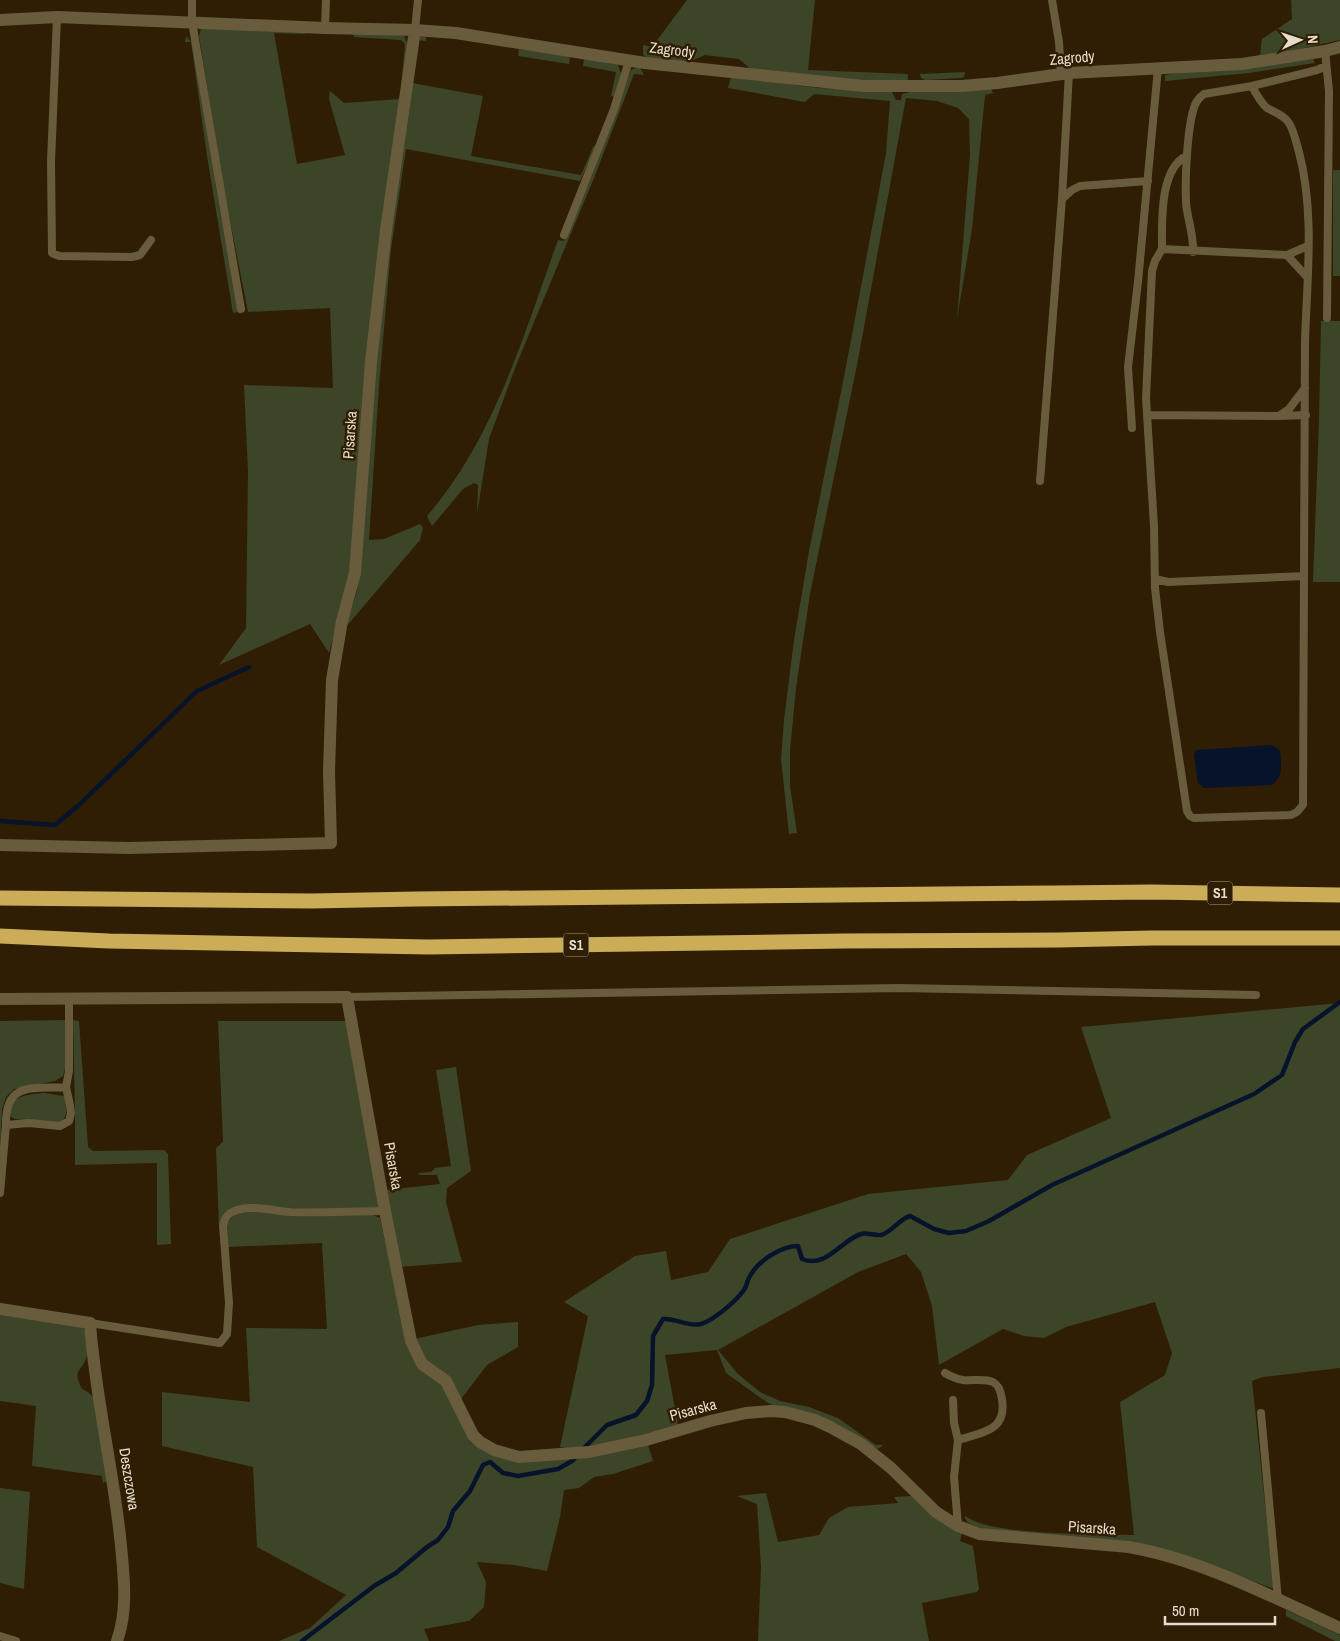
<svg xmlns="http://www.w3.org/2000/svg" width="1340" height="1641" viewBox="0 0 1340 1641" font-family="'Archivo Narrow',sans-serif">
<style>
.green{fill:#3c4528}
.water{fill:#06132a}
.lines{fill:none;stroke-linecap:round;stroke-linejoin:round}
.stream{stroke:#06132a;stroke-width:4.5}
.service{stroke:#685c3c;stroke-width:8}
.minor{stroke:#685c3c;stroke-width:12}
.motorway{stroke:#cbad58;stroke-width:15}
.labels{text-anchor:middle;stroke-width:5;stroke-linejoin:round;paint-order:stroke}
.shield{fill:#2f1e03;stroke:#b0a390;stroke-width:1}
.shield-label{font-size:14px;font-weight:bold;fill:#e7dccc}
.street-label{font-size:15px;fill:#e7dccc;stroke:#2f1e03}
</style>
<rect width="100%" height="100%" fill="#2f1e03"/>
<path class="green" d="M687,0H815L808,70L908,74V79L906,81H843L752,70L739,59L705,55L687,63L646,58L643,54V45L652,47Z
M1291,0H1340V40L1295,50L1260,55L1262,39L1292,19Z
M201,28L304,32L305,34L274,33L297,164L345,155L329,99L330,91L344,103L400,99L405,44L401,40L354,37V32L404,36L408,45L350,576L329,653L310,624L219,665L246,628L248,471L244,385L333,388L330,308L248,312L222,180L199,36Z
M186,36L193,44L220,211L239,312L233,313L207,156L191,42H185Z
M418,36L426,37V41L418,40L412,83L483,96L471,156L581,175L594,145L595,149L580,181L406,149L391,249L379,386L369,540L384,539L420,524L423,528L420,540L345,628L357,591L380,316Z
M519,49L570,56L569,64L518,56Z
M584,58L618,65L621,73L614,97L611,96L616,72L583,66Z
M1313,59L1315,63L1249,73L1165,81V75L1185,72Z
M635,68H640L644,75L634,74L594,178L515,368L489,439L477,514L478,485L474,483L463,489L432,526L427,516C494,439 524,334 558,240L564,241L593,173L631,70Z
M965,72L964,77L960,78L925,80L921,78L920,74Z
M731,77L819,88L892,92L896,100H901L902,94L910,92L991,89L993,93L985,95L972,229L957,319L970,155L969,119L958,108L937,101L906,98L858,360L810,594L796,688L790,750V786L797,833L789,834L781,759L784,720L794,640L809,551L844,377L886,153L890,101L814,94L805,102L728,88Z
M1333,170H1340V276H1333Z
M1321,321H1340V582H1313L1319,422Z
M1340,1003V1368L1263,1377L1252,1381L1274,1589L1194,1559L982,1530L967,1522L964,1515C987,1536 1099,1534 1134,1535L1120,1402L1165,1375L1172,1353L1155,1302L1066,1327L1044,1338L1024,1336L1003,1329L939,1365L932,1306L921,1272L906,1254L858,1272L718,1350L738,1374L760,1392L780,1401L809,1407L838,1418L876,1445H883L878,1449L768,1403L726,1373L717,1350L665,1355L678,1425L644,1436L578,1450L560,1447L588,1316L564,1302L635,1256L666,1251L671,1280L708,1272L730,1239L868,1194L1008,1180L1027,1155L1111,1118L1081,1027Z
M65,1020L66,1064L63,1076L55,1081L14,1089L6,1097L2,1109L0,1157V1021Z
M73,1020L79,1021L88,1147L93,1151L164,1150L168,1154L171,1244L157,1245V1163L75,1165V1108Z
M218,1021H349L379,1207C353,1210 324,1209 297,1208C277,1208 258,1204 238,1206L219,1226L216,1148L223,1142Z
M456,1067L471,1171L447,1188L446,1202L462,1262L399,1267L387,1190L440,1184L437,1175H420L418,1173L431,1172L435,1168L451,1166L436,1070Z
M44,1093L64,1096C76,1136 40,1122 15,1119L11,1117C4,1096 30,1094 44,1093Z
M250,1211L371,1214L380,1218L404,1329L494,1455L648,1445L653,1461L613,1474L594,1477L579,1488L564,1490L560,1517L547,1571L514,1565L477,1562L486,1582L484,1607L469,1621L424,1629L429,1641H279L310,1628L346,1595L257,1547L253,1467L162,1446V1392L250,1402L246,1328L327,1329L322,1243L228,1247L227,1223L235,1214Z
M0,1313L83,1327L85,1330C86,1338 88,1347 87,1355C83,1372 71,1368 82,1389L88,1392L93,1397L107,1481L103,1483L102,1476L32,1466L36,1406L0,1401Z
M518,1322V1347L487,1365L461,1399L429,1365L414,1339L478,1325Z
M0,1488L30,1492L24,1589L0,1583Z
M766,1493L778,1542L819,1535L829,1518L848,1507L898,1503L894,1497L911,1496L962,1533L960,1541L973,1546L979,1589L977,1592L922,1603L929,1641H758L761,1567L757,1504L737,1496Z
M1286,1610L1340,1635V1641H1335L1286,1616Z"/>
<path class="water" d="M1271,745L1280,750C1281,764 1284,776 1272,785L1204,788L1198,783L1194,755L1196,750Z"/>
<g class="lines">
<path class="stream" d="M0,821L55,825L80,804L197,691L249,667
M583,1449L607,1425L636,1415L647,1401L652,1385L653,1336L663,1319C677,1318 687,1327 701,1324C714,1320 736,1301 744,1290C747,1286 747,1280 750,1276C758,1261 781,1246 798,1246L802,1259C826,1269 840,1241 861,1234C867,1232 875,1236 881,1235C892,1232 898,1220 910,1216L934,1229L949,1233L966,1231L989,1221L1052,1185L1254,1094L1282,1075L1295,1042L1303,1029L1340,1002
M302,1641L374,1586L396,1573L427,1547L438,1540L448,1527L453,1511L470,1491L483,1465L490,1462L503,1473L518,1476L558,1469L572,1461L578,1455"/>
<path class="service" d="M192,0V22L241,309
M1052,0L1059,42L1061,74
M57,17L51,162L52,253L59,256L132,257L140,255L151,240
M325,28L326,0
M415,30L418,0
M1325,51L1329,91L1327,318
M1252,86C1256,94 1260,102 1267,108C1274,112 1284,115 1289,123C1294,131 1296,142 1299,152C1315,213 1307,278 1305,341L1303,805L1297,812L1291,815L1194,818L1190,816L1187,811L1160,632L1155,588L1154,526L1146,398L1152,271L1155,261L1162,249L1287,255L1308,246
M1062,199L1072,190L1080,186L1148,181
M564,235L614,109L629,61
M1162,249C1162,224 1159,168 1187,156
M1193,252C1194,235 1187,218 1186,202C1185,180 1187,125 1195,105C1197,100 1200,97 1204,94L1252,86L1317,70L1326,66
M1287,255L1307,277
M1148,415L1279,416L1289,409L1305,388
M1279,416L1306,415
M1132,428L1128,367L1138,282L1158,68
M1040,481L1062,199L1069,73
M1155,579L1168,582L1304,576
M347,997L899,988L1256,995
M6,1125C5,1081 33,1089 66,1087
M0,1193L6,1125L29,1123L60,1126L69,1121L71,1113L70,1105L66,1087L69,1071V999
M90,1323L220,1343L227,1334L229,1303L223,1226C225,1217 228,1213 237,1210C253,1205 275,1211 291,1212C322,1213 354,1211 385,1211
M945,1373C950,1376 956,1379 963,1380C972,1381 985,1378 993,1382C999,1385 1001,1392 1002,1399C1007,1431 983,1432 958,1440L954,1477L958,1526
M953,1400L954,1423L958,1440
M1261,1413L1278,1600
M0,1636L16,1641"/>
<path class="minor" d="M0,20L57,17L325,28L415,30L456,33L645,63L863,86H962L997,83L1069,73L1242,64L1325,51L1340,47
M0,845L129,848L331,843L329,771L332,680L342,621L355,573L371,362L386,230L415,30
M0,999L347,997L385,1211L411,1341L422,1364L446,1381L473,1435L480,1442L494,1450L519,1457L589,1452L646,1440L710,1421L746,1413L771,1411L785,1412L815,1420L830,1427L861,1444L891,1468L936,1512L958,1526L979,1534L1129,1547C1203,1560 1272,1597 1340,1628
M0,1309L90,1323C95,1398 114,1471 121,1546C124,1578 128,1610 117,1641"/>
<path class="motorway" d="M0,898L312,901L416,899L1056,893L1152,892L1340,895
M0,936L109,941L429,947L844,941L1059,940L1152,938H1340"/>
</g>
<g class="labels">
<g class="shield">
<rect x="1207.5" y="881.5" width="25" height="23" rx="4"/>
<rect x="563.5" y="933.5" width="25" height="23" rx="4"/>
</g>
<g class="shield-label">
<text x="1220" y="898">S1</text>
<text x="576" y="950">S1</text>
</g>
<g class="street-label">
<text transform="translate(672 50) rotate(7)" y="5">Zagrody</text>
<text transform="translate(1072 58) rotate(-5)" y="5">Zagrody</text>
<text transform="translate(350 435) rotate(-86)" y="5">Pisarska</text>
<text transform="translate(393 1166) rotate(80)" y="5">Pisarska</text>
<text transform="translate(693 1410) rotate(-15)" y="5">Pisarska</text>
<text transform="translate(129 1479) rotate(81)" y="5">Deszczowa</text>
<text transform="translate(1092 1528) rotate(4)" y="5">Pisarska</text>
</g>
</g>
<g transform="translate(1300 40) rotate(87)" stroke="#2f1e03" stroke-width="4" paint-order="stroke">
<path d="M0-4L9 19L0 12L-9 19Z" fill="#e7dccc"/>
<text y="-8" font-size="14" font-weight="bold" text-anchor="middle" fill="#e7dccc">N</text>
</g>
<path d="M1165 1616v8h110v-8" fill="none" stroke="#e7dccc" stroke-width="2.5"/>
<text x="1172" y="1616" font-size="15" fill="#e7dccc" stroke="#2f1e03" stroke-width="4" paint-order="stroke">50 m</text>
</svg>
